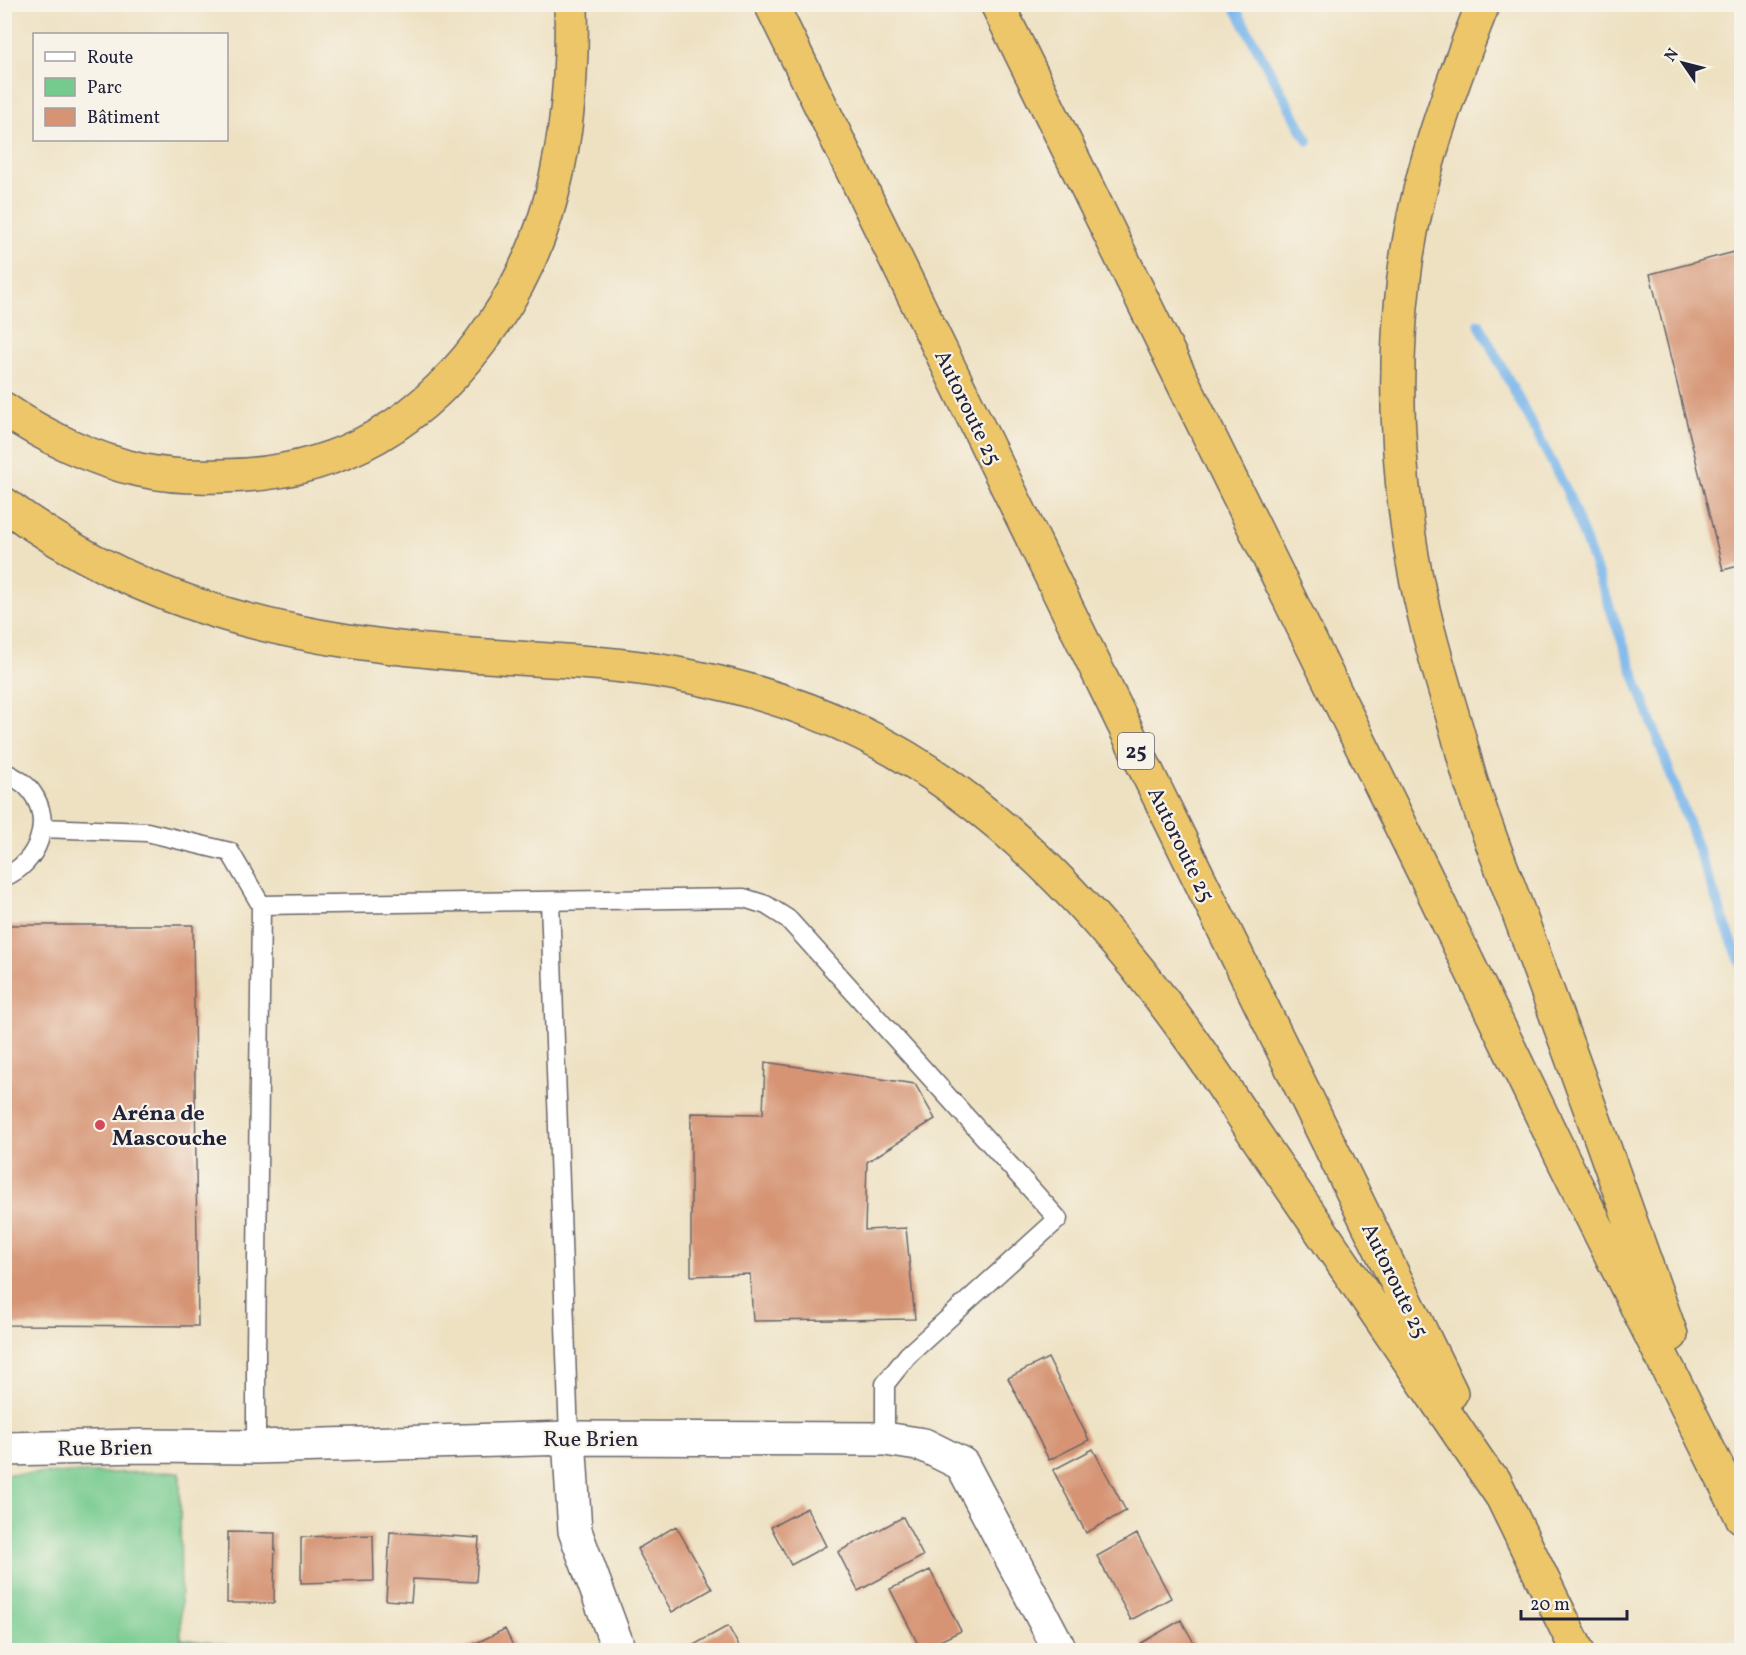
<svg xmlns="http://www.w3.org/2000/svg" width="1746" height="1655" viewBox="0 0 1746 1655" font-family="Vollkorn,serif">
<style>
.green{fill:#75ca8e;stroke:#4c7664;stroke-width:1.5}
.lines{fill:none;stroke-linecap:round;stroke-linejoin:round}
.stream{stroke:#78b6eb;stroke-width:10}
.building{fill:#d69475}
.service-casing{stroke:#69656a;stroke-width:21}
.minor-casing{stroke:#69656a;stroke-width:36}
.motorway-casing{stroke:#69656a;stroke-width:36}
.service{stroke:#fff;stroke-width:18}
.minor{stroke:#fff;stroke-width:33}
.motorway{stroke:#ecc669;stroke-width:33}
.poi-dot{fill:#d1495b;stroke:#f7f3e8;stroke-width:2}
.labels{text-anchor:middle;stroke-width:4.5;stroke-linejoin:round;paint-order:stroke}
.shield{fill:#f7f3e8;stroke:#62616f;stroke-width:1.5}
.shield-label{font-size:21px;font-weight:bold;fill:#22223b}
.street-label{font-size:22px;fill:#22223b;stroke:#f7f3e8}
.poi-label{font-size:22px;font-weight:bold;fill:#22223b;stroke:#f7f3e8;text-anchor:start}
</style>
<rect width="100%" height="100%" fill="#f7f3e8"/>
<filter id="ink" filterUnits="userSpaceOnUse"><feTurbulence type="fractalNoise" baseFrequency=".0167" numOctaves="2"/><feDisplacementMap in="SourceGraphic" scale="12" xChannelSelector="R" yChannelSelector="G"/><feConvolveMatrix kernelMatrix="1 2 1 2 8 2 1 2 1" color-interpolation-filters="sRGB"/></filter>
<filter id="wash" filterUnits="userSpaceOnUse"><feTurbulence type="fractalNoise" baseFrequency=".008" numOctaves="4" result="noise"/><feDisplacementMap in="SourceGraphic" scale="24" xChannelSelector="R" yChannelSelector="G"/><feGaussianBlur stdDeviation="1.35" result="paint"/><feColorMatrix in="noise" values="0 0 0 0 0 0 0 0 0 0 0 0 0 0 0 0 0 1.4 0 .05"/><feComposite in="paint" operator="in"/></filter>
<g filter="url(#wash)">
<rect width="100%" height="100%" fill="#eee1c2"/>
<path class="green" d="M180,1472L181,1639L271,1650H5V1474Z"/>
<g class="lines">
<path class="stream" d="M1233,4L1308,141
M1479,324L1568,493L1727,929L1742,965"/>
</g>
<g id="blocks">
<path class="building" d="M1742,250V565L1723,570L1650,274Z
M4,925H193L198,1326L4,1325Z
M765,1062L915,1084L935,1119L867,1162L865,1230L906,1228L915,1319L753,1321L750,1274L691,1276V1113L763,1114Z
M1048,1358L1089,1440L1049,1460L1008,1378Z
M1093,1449L1126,1511L1086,1533L1053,1470Z
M807,1508L826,1546L791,1565L771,1527Z
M903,1517L923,1556L858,1591L838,1552Z
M676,1526L712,1589L672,1612L637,1549Z
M228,1532L275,1533L274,1603H227Z
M390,1532L479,1538L476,1582L413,1579L411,1602L386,1600Z
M1137,1534L1171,1598L1131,1620L1097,1556Z
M373,1535L374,1581L301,1583V1537Z
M930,1570L961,1631L921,1650L890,1589Z
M1181,1620L1198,1650H1145L1141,1643Z
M728,1626L741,1650H689L688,1648Z
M505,1629L515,1650H462Z"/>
</g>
</g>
<g filter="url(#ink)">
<use href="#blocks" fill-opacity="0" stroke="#69656a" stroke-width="1.5"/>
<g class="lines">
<defs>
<path id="service" d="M4,772C14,777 24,782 31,791C54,822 38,863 4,877
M42,828L147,832L230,852L261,905
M550,901L569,1438
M256,1447V1351L261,905L744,898L766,905L788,919L1058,1219L908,1355L885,1384V1439"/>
<path id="minor" d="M569,1438L575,1531L619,1650
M4,1449L143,1446L256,1447L569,1438L885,1439L924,1445L962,1464L1060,1650"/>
<path id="motorway" d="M771,4L1451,1393
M997,4L1427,879L1564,1161L1742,1517
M1483,4C1448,93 1415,182 1404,278C1393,370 1397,464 1412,556C1422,615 1440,673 1457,731C1463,751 1467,772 1474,791C1492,847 1515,900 1534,955C1581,1081 1626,1208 1671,1335
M4,409C43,436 94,460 140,470C167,476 194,477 221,476C340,475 427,422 493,324C516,291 534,254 546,215C567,147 573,75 571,4
M4,504C148,611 297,641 472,655C538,660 606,661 672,673C738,685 803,704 863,734C996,799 1105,919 1190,1038C1220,1080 1247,1123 1276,1165C1351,1276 1427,1387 1503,1498
M1494,1480L1577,1650"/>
</defs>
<use href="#service" class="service-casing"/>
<use href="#minor" class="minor-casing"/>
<use href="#motorway" class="motorway-casing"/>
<use href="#service" class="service"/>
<use href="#minor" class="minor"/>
<use href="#motorway" class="motorway"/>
</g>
</g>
<circle class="poi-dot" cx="100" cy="1125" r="6"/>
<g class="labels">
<rect class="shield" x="1118" y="733" width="36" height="36" rx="4.5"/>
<g class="shield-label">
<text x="1136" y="758">25</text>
</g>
<g class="street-label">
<text transform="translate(969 407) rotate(64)" y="8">Autoroute 25</text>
<text transform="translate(1182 844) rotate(64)" y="8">Autoroute 25</text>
<text transform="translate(1396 1280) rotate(64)" y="8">Autoroute 25</text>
<text x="591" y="1446">Rue Brien</text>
<text transform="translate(105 1447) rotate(-1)" y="8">Rue Brien</text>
</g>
<g class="poi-label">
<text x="112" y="1120">Aréna de<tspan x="112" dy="25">Mascouche</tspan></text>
</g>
</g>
<rect width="1746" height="1655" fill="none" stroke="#f7f3e8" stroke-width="24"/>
<rect x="33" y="33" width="195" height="108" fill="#f7f3e8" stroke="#a29fa3" stroke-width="1.5"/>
<rect x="45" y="52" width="30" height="9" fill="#ffffff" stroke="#a29fa3" stroke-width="1.5"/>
<text x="87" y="63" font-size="18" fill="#22223b">Route</text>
<rect x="45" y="78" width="30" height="18" fill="#75ca8e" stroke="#a29fa3" stroke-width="1.5"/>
<text x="87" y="93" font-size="18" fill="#22223b">Parc</text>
<rect x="45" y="108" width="30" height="18" fill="#d69475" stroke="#a29fa3" stroke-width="1.5"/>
<text x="87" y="123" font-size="18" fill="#22223b">Bâtiment</text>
<g transform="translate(1683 63) rotate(305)" stroke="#f7f3e8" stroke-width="4.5" paint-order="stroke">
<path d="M0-4.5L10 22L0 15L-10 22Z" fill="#22223b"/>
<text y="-9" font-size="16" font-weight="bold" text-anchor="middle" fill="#22223b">N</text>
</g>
<path d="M1521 1610v9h106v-9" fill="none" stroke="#22223b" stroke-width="3"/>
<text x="1530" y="1610" font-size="18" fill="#22223b" stroke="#f7f3e8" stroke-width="4.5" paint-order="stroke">20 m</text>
</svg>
